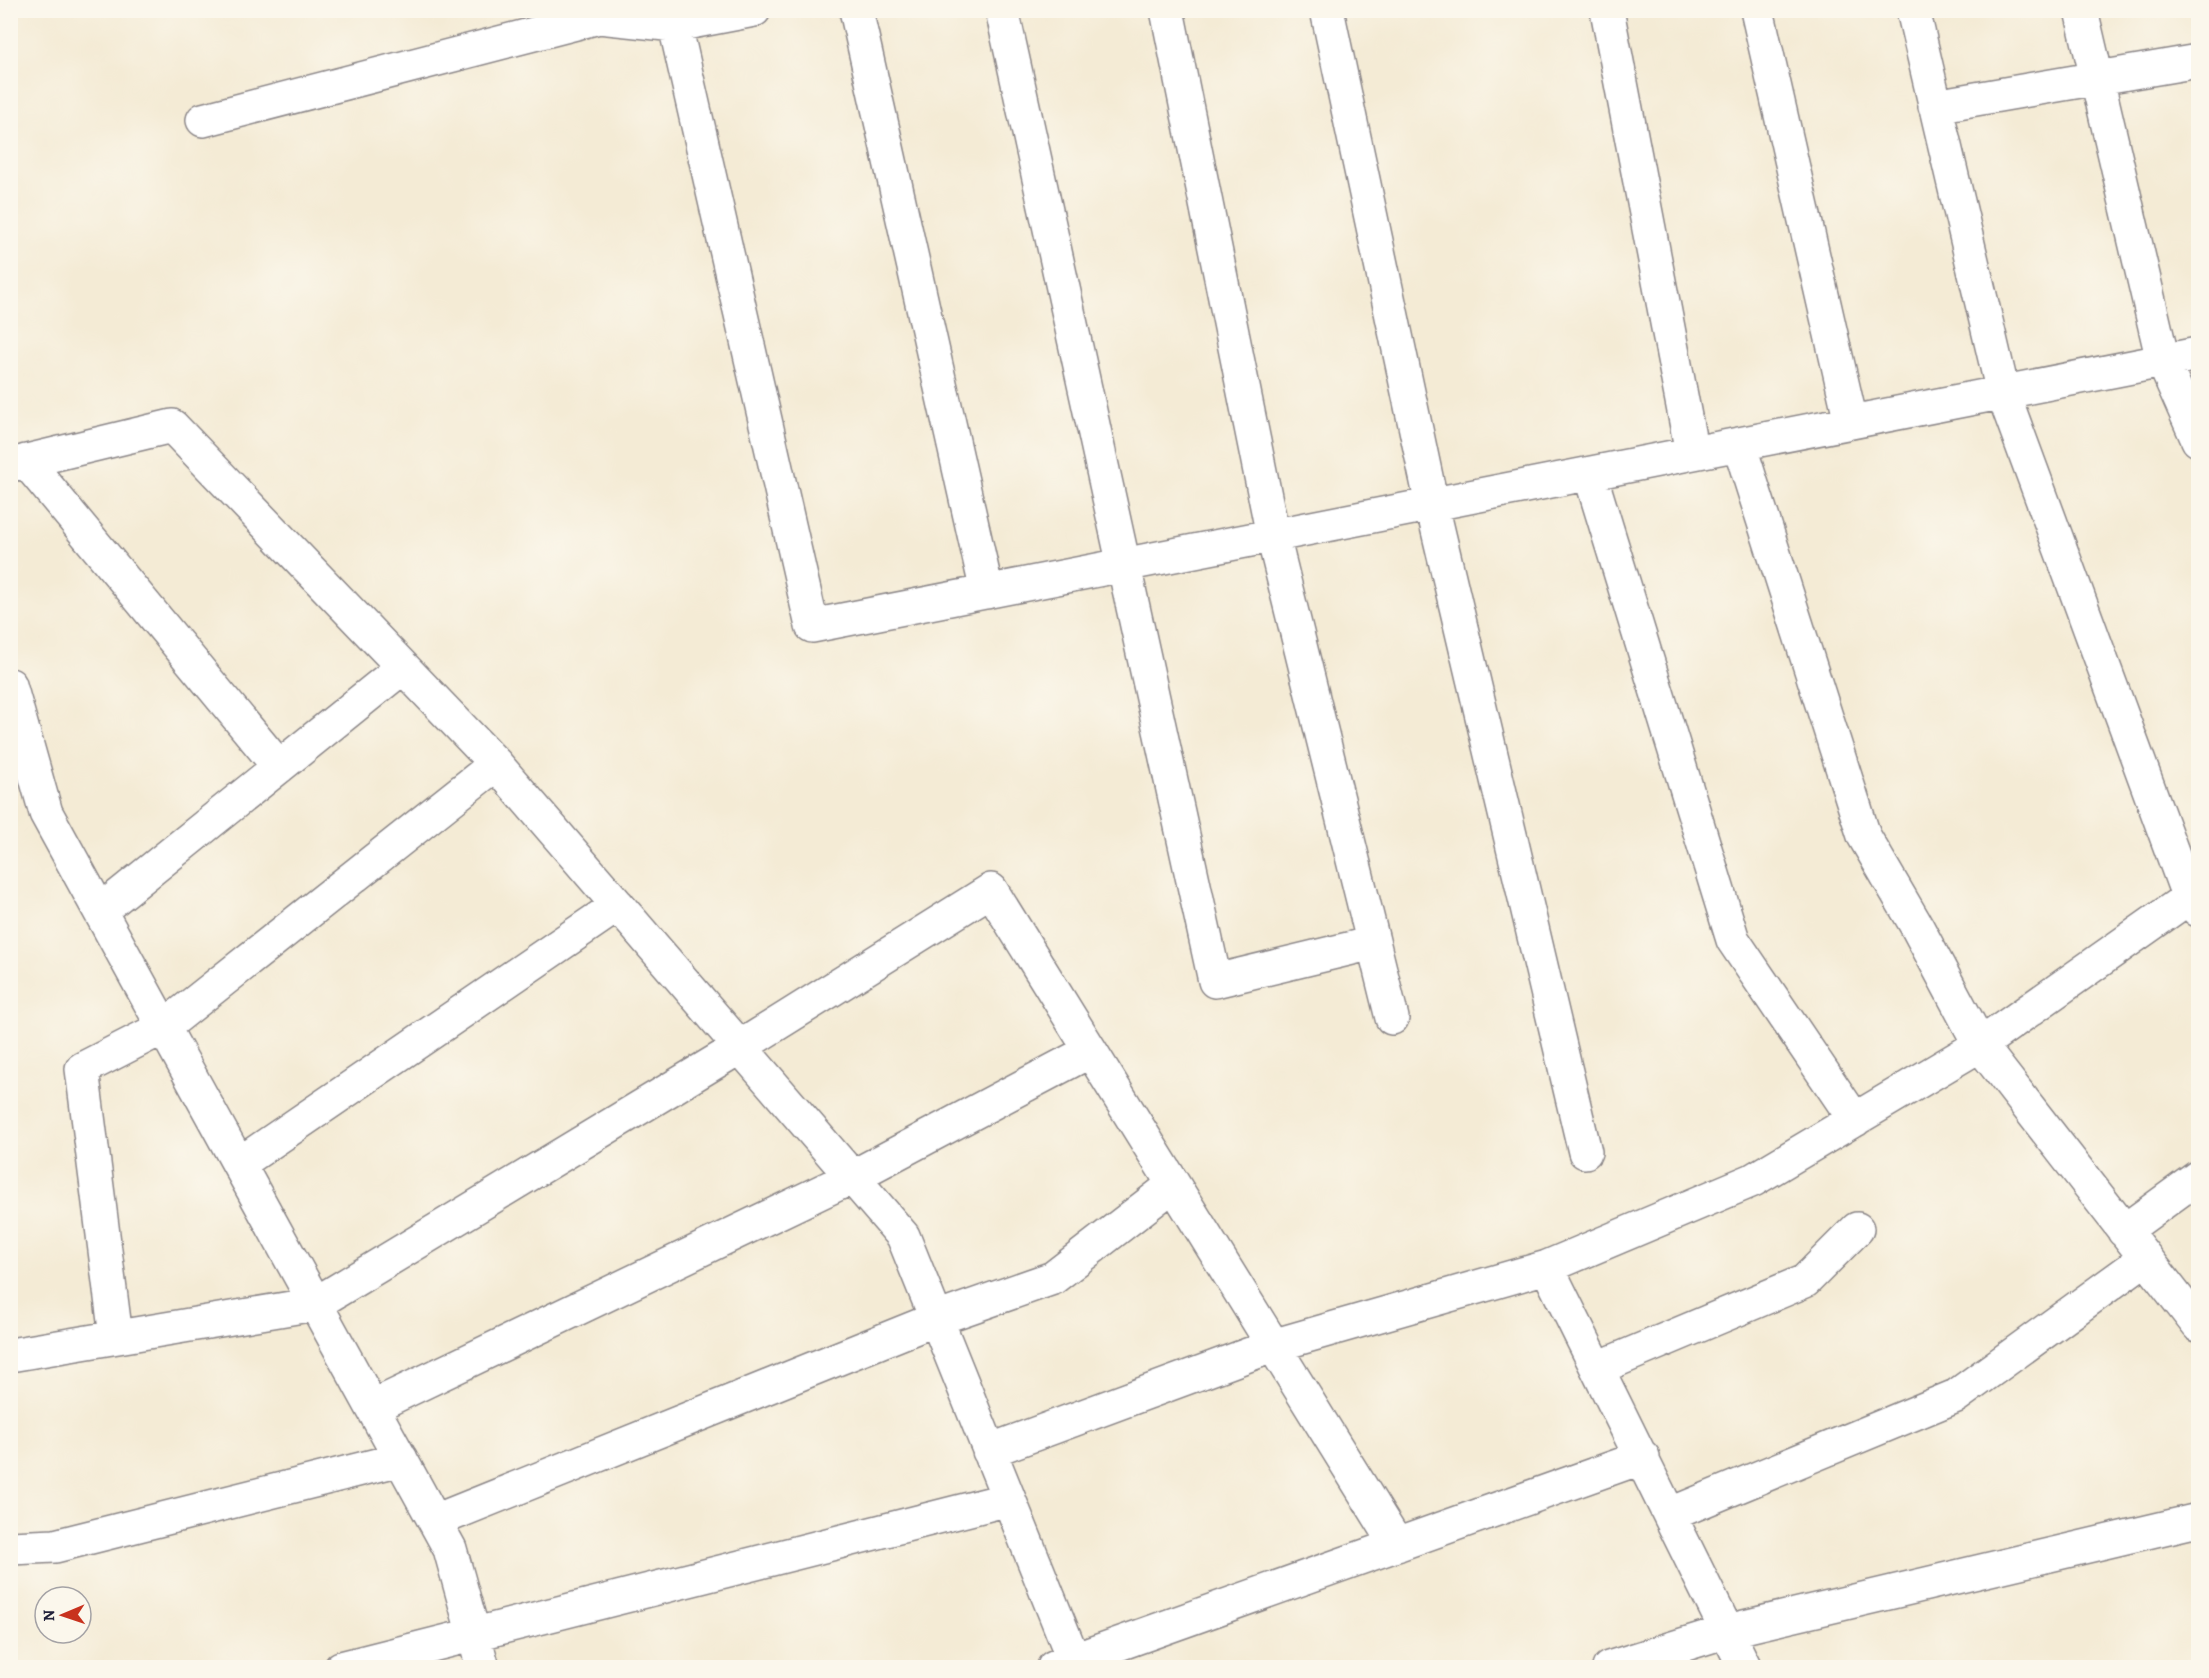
<svg xmlns="http://www.w3.org/2000/svg" width="2209" height="1678" viewBox="0 0 2209 1678" font-family="Alegreya,serif">
<style>
.lines{fill:none;stroke-linecap:round;stroke-linejoin:round}
.minor-casing{stroke:#8b8688;stroke-width:36}
.minor{stroke:#fff;stroke-width:33}
</style>
<rect width="100%" height="100%" fill="#fbf7ec"/>
<filter id="ink" filterUnits="userSpaceOnUse"><feTurbulence type="fractalNoise" baseFrequency=".0167" numOctaves="2"/><feDisplacementMap in="SourceGraphic" scale="12" xChannelSelector="R" yChannelSelector="G"/><feConvolveMatrix kernelMatrix="1 2 1 2 8 2 1 2 1" color-interpolation-filters="sRGB"/></filter>
<filter id="wash" filterUnits="userSpaceOnUse"><feTurbulence type="fractalNoise" baseFrequency=".008" numOctaves="4" result="noise"/><feDisplacementMap in="SourceGraphic" scale="24" xChannelSelector="R" yChannelSelector="G"/><feGaussianBlur stdDeviation="1.35" result="paint"/><feColorMatrix in="noise" values="0 0 0 0 0 0 0 0 0 0 0 0 0 0 0 0 0 1.4 0 .05"/><feComposite in="paint" operator="in"/></filter>
<g filter="url(#wash)">
<rect width="100%" height="100%" fill="#f4ebd5"/>
</g>
<g filter="url(#ink)">
<g class="lines">
<defs>
<path id="minor" d="M597,10L599,17L675,25
M754,10L675,25L812,626L2198,354
M856,10L987,592
M1002,10L1215,981L1373,943
M1167,10L1273,536L1392,1018
M1327,10L1432,505L1585,1152
M1607,10L1692,453
M1757,10L1851,422
M1913,10L2003,393L2189,898L2198,910
M2081,10L2163,361L2198,440
M1935,106L2198,61
M203,120L599,17
M1739,444L1864,836L1916,925L1980,1045L2198,1325
M26,461L279,767
M10,465L172,426L496,764L903,1236L1077,1668
M1590,474L1733,940L1855,1120
M10,685L46,813L450,1549L483,1668
M100,911L403,667
M239,1164L618,905
M2124,1231L2198,1177
M1547,1267L1745,1668
M116,1337L82,1069L164,1027L496,764
M10,1355L315,1304L740,1047L991,890L1397,1545
M1598,1368L1805,1281L1857,1229
M372,1407L852,1177L1090,1051
M989,1451L1272,1346L1547,1267L1753,1180L1980,1045L2198,891
M1671,1514L1956,1396L2146,1258
M435,1521L936,1319L1053,1278L1173,1185
M10,1548L55,1546L401,1459
M1054,1667L1643,1457
M341,1668L1009,1499
M1609,1668L1727,1631L2198,1520"/>
</defs>
<use href="#minor" class="minor-casing"/>
<use href="#minor" class="minor"/>
</g>
</g>
<rect width="2209" height="1678" fill="none" stroke="#fbf7ec" stroke-width="36"/>
<g transform="translate(63 1615) rotate(268)"><circle r="28" fill="#fbf7ec" stroke="#a4a2a5" stroke-width="1.5"/>
<path d="M0-4.5L10 22L0 15L-10 22Z" fill="#c8321e"/>
<text y="-9" font-size="16" font-weight="bold" text-anchor="middle" fill="#22223b">N</text>
</g>
</svg>
